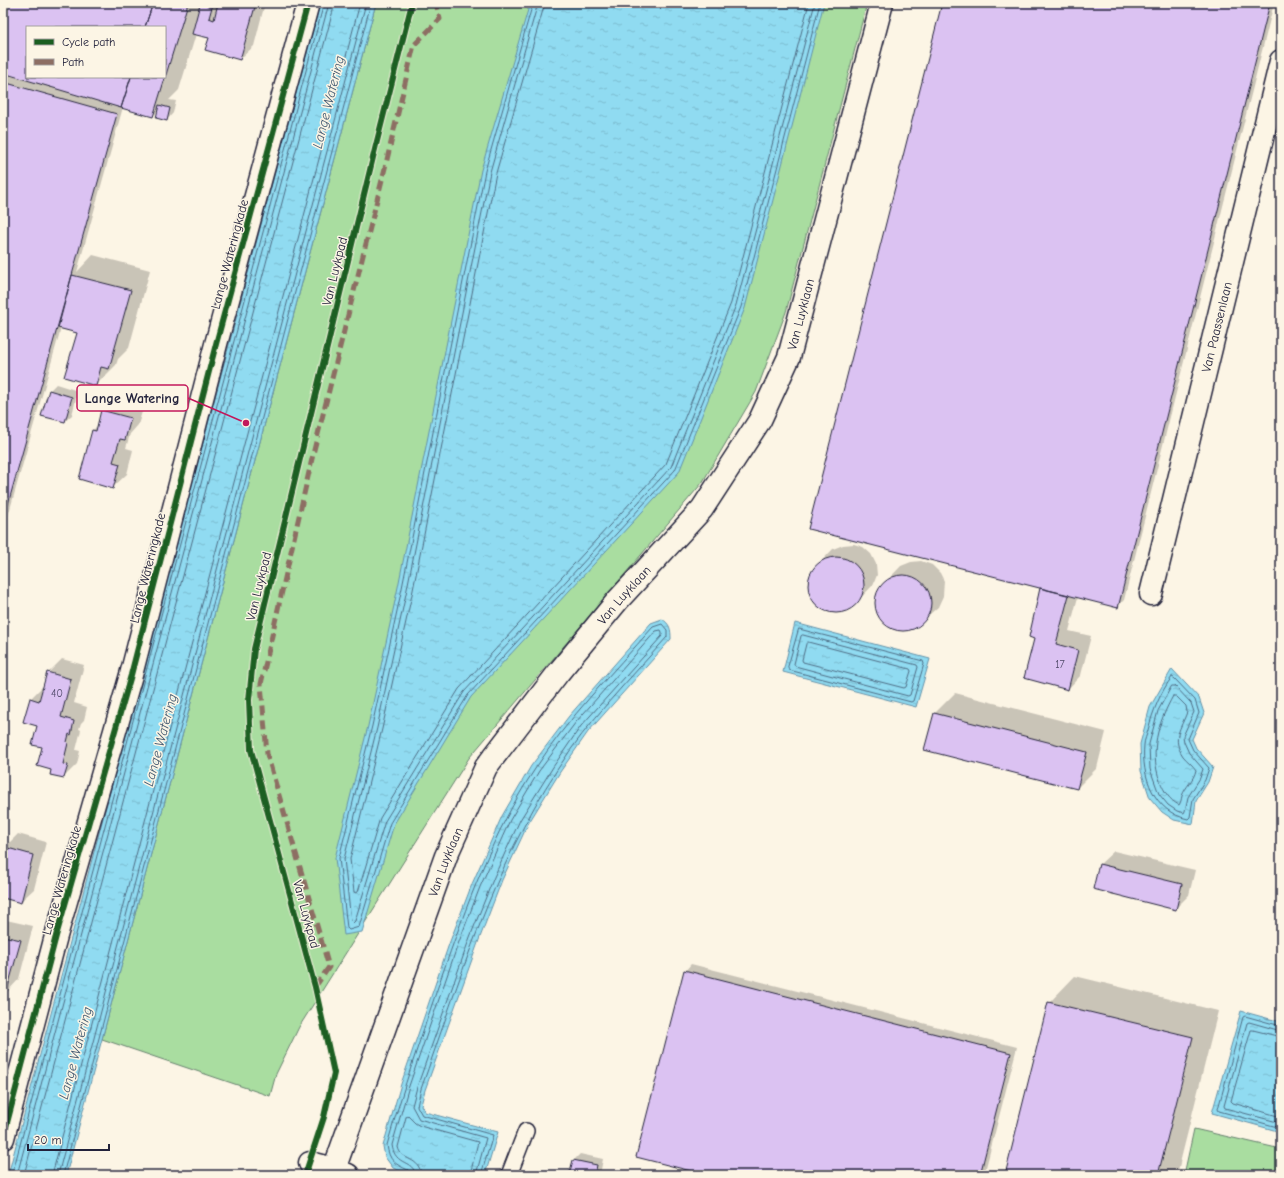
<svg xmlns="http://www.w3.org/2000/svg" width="1284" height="1178" viewBox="0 0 1284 1178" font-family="'Comic Neue',sans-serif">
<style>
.grass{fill:#a9dda0;stroke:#66806e}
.water{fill:url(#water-ripples);stroke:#6491a8}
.shadow{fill:#0003;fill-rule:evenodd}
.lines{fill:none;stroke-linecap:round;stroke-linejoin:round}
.shore{stroke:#4e6c84;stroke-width:1}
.building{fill:#dbc2f2;stroke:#22223b}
.lane-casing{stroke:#22223b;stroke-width:18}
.street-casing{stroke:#22223b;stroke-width:25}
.secondary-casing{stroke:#22223b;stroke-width:25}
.lane{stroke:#fcf5e5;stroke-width:15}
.street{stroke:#fcf5e5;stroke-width:22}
.secondary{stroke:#fcf5e5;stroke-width:22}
.quiet{stroke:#8d6e63;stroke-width:5;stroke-dasharray:10 5;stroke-linecap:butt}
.cycleway-casing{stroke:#fcf5e5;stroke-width:8}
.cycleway{stroke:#1b5e20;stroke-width:6}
.labels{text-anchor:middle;stroke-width:3;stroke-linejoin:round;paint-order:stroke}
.number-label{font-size:11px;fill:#504a69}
.street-label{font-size:13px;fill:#22223b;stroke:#fcf5e5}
.water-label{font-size:14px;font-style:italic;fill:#435a72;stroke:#fcf5e5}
.leader{fill:none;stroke:#c2185b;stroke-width:1.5}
.callout-dot{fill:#c2185b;stroke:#fcf5e5;stroke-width:1.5}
.callout{fill:#fcf5e5;stroke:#c2185b;stroke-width:1.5}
.callout-label{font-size:14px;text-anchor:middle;font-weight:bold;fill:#22223b}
</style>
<defs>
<pattern id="water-ripples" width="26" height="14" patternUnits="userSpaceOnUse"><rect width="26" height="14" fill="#90dbf1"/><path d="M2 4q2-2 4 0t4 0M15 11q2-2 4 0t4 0" fill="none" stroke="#7cbcd0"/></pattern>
</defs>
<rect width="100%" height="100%" fill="#fcf5e5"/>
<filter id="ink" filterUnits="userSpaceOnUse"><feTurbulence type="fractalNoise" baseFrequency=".025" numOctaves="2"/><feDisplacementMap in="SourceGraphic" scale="8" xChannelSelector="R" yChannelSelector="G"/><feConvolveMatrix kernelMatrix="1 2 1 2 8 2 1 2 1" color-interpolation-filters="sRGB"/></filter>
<g filter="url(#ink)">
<path class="grass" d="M376,3H867L786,312L756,392L702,483L469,758L299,1027L276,1074L270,1096L102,1039Z
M1194,1129L1281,1149V1175H1184Z"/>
<path class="water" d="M320,3H376L66,1175H8Z
M530,3H824L745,308L679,472L471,697L394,824L362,932L344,935L335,858L368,726L398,587L481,170Z
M662,619C670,624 671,629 671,639L588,732L560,772L528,824L502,880L479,940L425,1090L421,1105L425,1112L498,1132L485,1175H409L393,1168L385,1157L383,1146L401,1084L449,944L472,884L502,816L531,766L569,716L651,623Z
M795,623L930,659L916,707L783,672Z
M1172,669L1199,698L1204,713L1192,739L1196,748L1213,767L1208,782L1196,801L1193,824L1174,820L1162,812L1150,798L1141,771L1140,744L1150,707Z
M1241,1011L1281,1022V1132L1212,1113Z"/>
<path class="shadow" d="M3,3H265L254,46L240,59L211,37L196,34L179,90L169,100L176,101L173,113L167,120L159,110L153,116L123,107L77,272L93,255L150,270L129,348L118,359L116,365L96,385L78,332L61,328L3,534V74L18,78V76L3,72ZM27,27H165V77H27Z
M943,3H1274L1124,600L1117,607L1078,597L1069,631L1091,636L1081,675L1068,689L1035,638L1041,587Z
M56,384L78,391L72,415L65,421L49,391Z
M116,397L144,405L138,425L130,434L126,448L133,450L127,474L113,487L80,479L93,430L99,424L102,411Z
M854,544L863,547L871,554L876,564L877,575L873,585L852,607L843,612L833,613L823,610L814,603L809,592V581L812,571L833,549L843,545Z
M921,561L932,565L940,573L944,581L943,596L938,607L915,627L905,630L894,628L884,623L878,613L876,608V596L880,588L901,566L911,562Z
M3,625L8,627L3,644Z
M62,659L84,665L74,703L87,707L84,720L81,723L79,729L81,730L76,750L80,751L77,764L64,777L52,770L43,747L38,725L30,699L44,685L48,673Z
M955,693L1106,732L1097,768L1077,788L935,713Z
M18,834L46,842L34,889L20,902L3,897V853L5,847Z
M1114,851L1195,870L1189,895L1176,908L1100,864Z
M6,920L33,926L19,979L6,993L3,992V923Z
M691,964L1017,1047L984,1175H711L685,971Z
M1075,976L1218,1011L1177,1175H1006L1049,1003Z
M580,1154L603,1159L600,1175H570L574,1160Z"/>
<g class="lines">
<path class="shore" d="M533,3L485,171L402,588L372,726L339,858L347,928L349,930L359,927L390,823L468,695L675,470L741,307L820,3
M538,3L490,172L407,589L377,728L344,859L351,921L353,923L355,921L385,821L464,692L671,467L736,305L815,3
M545,3L496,173L413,590L382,729L350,859L354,892L356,893L358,892L380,818L459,689L666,464L731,303L809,3
M799,629L923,661L924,664L913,701L911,702L789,670L788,667Z
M803,635L917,665L918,667L910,695L908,696L795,666L794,664L801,636Z
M808,642L910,669L911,671L906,687L904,688L803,662L802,660L806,644Z
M1172,677L1174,678L1195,700L1199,713L1188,739L1193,750L1209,768L1205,780L1193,799L1190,817L1188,819C1154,812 1141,776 1144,745C1144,740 1147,735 1148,730C1153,711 1160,693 1172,677Z
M1172,686H1175L1191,703L1194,712L1183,736L1184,742L1189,753L1203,769L1200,778L1188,797L1185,811L1184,813L1177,811L1168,805L1159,794L1150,769L1149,744L1158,711Z
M1173,696H1176L1186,706L1187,712C1181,729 1171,738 1183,756C1187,761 1193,765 1196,770C1194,780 1185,787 1182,796C1181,800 1181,802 1179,805C1169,800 1164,791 1160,781C1149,751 1158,723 1173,696Z
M1281,1026L1245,1016L1243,1017L1218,1109L1219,1111L1281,1128
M1281,1031L1249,1022L1247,1023L1224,1106L1225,1108L1281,1123
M1281,1037L1253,1030H1251L1231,1101L1233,1103L1281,1117
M12,1175L324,3
M17,1175L329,3
M24,1175L335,3
M52,1175L360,3
M58,1175L366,3
M63,1175L371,3
M410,1175L408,1170C395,1164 389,1161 387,1145C403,1089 422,1034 441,978C466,907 493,832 535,769C568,718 612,673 653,627L662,624L667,630V637C629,680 588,721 557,770C493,867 460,980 421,1089L417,1106L422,1115L493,1135L481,1175
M415,1175C414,1159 395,1167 392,1145L409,1086L457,947L480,887L510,820L539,771L576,722L656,631L661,630L662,632V636L581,726L553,767L520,820L494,877L470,937L417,1087L412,1106L419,1119L486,1138L476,1175
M421,1175C420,1156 401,1162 398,1147L406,1117L408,1116L415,1123L420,1126L478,1142L470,1175"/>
</g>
<path class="building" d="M3,3H153L145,27H27V77H131L121,108L3,73Z
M153,3H188L153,117L121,108L131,77H165V27H145Z
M218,3H256L240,60L205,50L209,38L192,34L200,4L212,7L209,18L214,20Z
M942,3H1270L1118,608L808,529Z
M3,82L117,114L3,522Z
M159,105L170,108L167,121L156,118Z
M72,275L131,290L109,369L101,367L96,386L64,377L77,333L58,328Z
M49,390L72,397L65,422L41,416Z
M101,410L131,418L125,440L120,439L113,462L120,464L113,489L79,479L92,430L96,431Z
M808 585a28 28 0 1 1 56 0a28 28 0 1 1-56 0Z
M875 603a28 28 0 1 1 56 0a28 28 0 1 1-56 0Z
M1040,588L1069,595L1056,644L1078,650L1068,690L1024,678L1034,639L1029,637Z
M47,672L71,679L61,717L74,721L71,735L69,734L67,742L68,743L63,764L68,765L64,778L50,775L51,770L37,766L42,747L32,745L37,726L23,722L30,698L39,701Z
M934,713L1087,752L1077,789L924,750Z
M1281,804V820L1277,819Z
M4,847L33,855L21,903L3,898Z
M1099,864L1182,884L1176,910L1093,889Z
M3,936L21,940L6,994L3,993Z
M684,970L1011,1053L980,1175H707L636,1157Z
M1048,1002L1193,1037L1158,1175H1005Z
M573,1160L597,1165L595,1175H569Z"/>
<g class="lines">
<defs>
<path id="lane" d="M509,1175L526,1131"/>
<g id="street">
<path id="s1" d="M1151,594L1281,61"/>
<path d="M3,1138L56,936L131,675L216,344L308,3"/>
<path d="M310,1163L334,1169L348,1175"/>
</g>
<g id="secondary">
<path id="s2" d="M332,1175L446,856L486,767L558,673L618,600L702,509L760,420L789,357L882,3"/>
</g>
</defs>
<use href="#lane" class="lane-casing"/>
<use href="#street" class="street-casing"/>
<use href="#secondary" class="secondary-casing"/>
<use href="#lane" class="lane"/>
<use href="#street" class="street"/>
<use href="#secondary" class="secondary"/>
<path class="quiet" d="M315,987L329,967L267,754L261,684L314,450L385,168L414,45L440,19L436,3"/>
<defs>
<path id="cycleway" d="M3,1138L56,936L131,675L216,344L308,3
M305,1175L324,1117L334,1073L315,987L251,750L249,700L254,649L376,145L412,3"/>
</defs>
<use href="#cycleway" class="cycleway-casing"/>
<use href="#cycleway" class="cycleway"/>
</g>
</g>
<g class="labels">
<g class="number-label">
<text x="1060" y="668">17</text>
<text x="57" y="697">40</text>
</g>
<g class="street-label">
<text transform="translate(229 254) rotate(-75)" y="5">Lange Wateringkade</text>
<text transform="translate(334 271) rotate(-76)" y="5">Van Luykpad</text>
<text dy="5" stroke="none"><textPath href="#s2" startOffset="993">Van Luyklaan</textPath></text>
<text dy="5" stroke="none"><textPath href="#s1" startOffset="275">Van Paassenlaan</textPath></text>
<text transform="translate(147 568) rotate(-76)" y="5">Lange Wateringkade</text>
<text transform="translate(258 586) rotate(-76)" y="5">Van Luykpad</text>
<text dy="5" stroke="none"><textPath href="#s2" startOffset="657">Van Luyklaan</textPath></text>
<text dy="5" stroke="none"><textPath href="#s2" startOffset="333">Van Luyklaan</textPath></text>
<text transform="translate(61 880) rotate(-74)" y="5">Lange Wateringkade</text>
<text transform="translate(307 914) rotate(75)" y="5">Van Luykpad</text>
</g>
<g class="water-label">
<text transform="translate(328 102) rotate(-76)" y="5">Lange Watering</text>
<text transform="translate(160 740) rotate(-75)" y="5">Lange Watering</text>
<text transform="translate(75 1053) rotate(-75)" y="5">Lange Watering</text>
</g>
</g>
<path class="leader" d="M246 423L188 398"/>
<circle class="callout-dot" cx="246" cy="423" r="4"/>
<rect class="callout" x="77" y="385" width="111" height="26" rx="4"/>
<g class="callout-label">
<text x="132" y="403">Lange Watering</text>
</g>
<rect width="1284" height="1178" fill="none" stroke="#fcf5e5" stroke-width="16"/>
<rect x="8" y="8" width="1268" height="1162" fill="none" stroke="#22223b" stroke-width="1.5" filter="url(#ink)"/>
<rect x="26" y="26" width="140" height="52" fill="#fcf5e5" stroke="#a5a1a1"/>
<rect x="34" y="39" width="20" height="6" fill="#1b5e20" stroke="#a5a1a1"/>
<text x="62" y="46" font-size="12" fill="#22223b">Cycle path</text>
<rect x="34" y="59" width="20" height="6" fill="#8d6e63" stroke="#a5a1a1"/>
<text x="62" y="66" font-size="12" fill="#22223b">Path</text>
<path d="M28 1144v6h81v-6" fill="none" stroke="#22223b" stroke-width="2"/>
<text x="34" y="1144" font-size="12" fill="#22223b" stroke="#fcf5e5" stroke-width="3" paint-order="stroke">20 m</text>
</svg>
